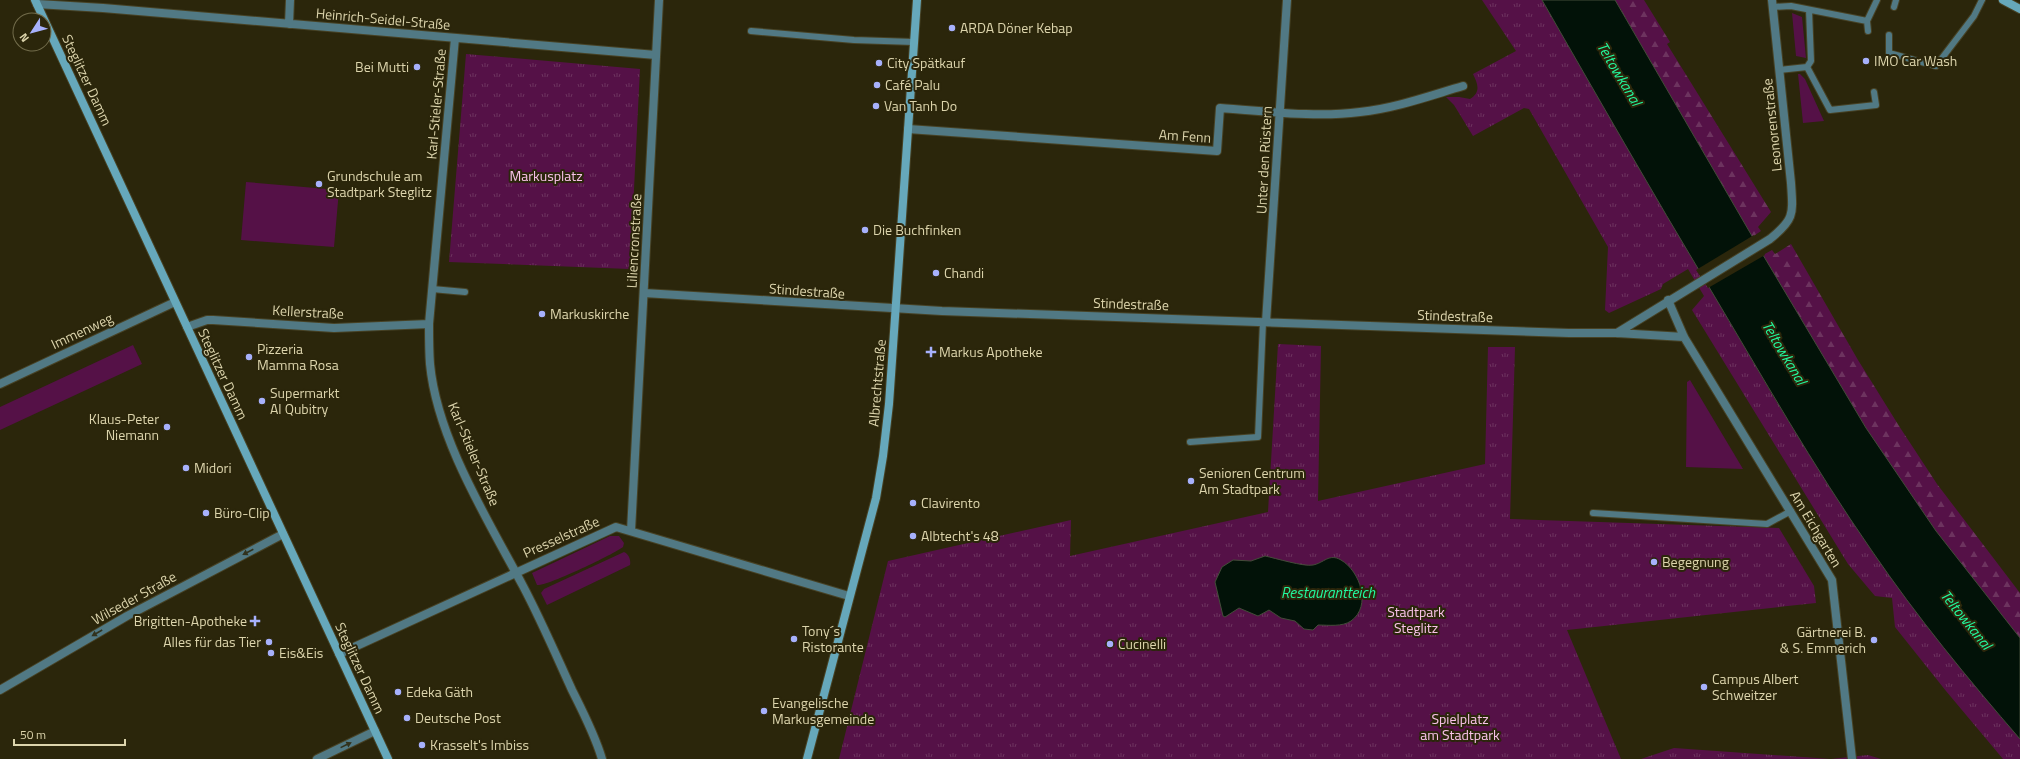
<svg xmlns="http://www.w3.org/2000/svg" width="2020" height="759" viewBox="0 0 2020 759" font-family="'Titillium Web',sans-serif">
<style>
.green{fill:#551147}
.forest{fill:url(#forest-firs)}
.park{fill:url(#park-tufts)}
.water{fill:#021208;stroke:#434c39}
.pier{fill:#2b260b}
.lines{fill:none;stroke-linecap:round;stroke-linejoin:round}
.lane-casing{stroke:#474225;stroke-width:8}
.street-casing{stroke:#474225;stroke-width:10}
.secondary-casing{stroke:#474225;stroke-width:10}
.lane{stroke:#517984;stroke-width:6}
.street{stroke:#517984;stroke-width:8}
.secondary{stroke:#66a8bb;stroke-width:8}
.oneway{fill:#31321d}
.poi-dot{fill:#a7b1fc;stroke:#2b260b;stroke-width:1.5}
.labels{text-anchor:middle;stroke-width:4;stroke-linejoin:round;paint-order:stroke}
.street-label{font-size:14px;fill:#dcd4ac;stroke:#2b260b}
.poi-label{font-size:14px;fill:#dcd4ac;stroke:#2b260b;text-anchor:start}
.park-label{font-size:14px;fill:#f9c2e9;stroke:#2b260b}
.water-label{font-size:15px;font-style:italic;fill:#22fa9f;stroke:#2b260b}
</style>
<defs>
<pattern id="forest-firs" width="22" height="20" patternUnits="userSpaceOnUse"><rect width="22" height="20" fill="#551147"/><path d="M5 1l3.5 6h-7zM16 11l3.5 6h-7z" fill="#6d335f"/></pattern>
<pattern id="park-tufts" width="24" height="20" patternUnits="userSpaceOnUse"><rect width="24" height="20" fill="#551147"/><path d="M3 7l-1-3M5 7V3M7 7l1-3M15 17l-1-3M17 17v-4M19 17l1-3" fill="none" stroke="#6d335f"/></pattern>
</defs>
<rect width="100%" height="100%" fill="#2b260b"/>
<path class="green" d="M1792,13L1802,17L1806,58L1796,56Z
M1798,74H1800L1805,79L1824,121L1803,123Z
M246,182L339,190L334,247L241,240Z
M133,345L142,364L0,430V407Z
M1690,380L1743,469L1686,467L1687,382Z
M610,536H619L624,543L623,547C614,554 546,587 537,585L532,573Z
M624,552C629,554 631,560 630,565L628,566L547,605L541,593L544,589Z"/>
<path class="forest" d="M1615,0H1644L1670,42L1667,44L1771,212L1758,227L1761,231L1752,237Z
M1791,244L1858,360L1899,426L1937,484L2020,593V638C1978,586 1936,534 1899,478C1850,406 1807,330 1763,255L1772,250L1775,254Z"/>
<path class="park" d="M1482,0H1542L1773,396L1819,470L1873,553L1914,607L1964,672L2020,739V759H2003L1946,691L1895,627L1892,598L1875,596L1848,564L1692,310L1704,296L1688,269L1663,284L1661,289L1609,313L1605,310L1608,247L1529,109L1524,108L1473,136L1454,105L1446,97H1459L1470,99C1481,92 1478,84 1473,74L1516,51Z
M466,54L640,69L630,269L449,262Z
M1278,344L1321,346L1318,501L1485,464L1488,347H1515L1510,519L1779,528L1814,586L1816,603L1567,630L1621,759H839L888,561L1071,520L1070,556L1268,512Z
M1674,748L1831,759L1868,755L1881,759H1641Z"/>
<path class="water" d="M1542,0H1615L1763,255L1866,428L1936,531L2020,638V739C1968,679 1917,617 1872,551C1813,466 1762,376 1709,287C1652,192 1597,96 1542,0Z
M1265,556C1275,558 1304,567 1313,565C1324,563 1329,553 1341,560C1360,571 1372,606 1351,621C1342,627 1329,625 1318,625L1313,630L1304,629L1295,621L1281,618L1269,610L1258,616L1239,608L1225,617L1223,616L1215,582L1222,567L1233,560L1251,561Z"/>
<path class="pier" d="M1754,235L1765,255L1708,288L1696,270Z"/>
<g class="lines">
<defs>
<path id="lane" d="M1773,7L1791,6L1867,21L1877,0
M1894,7L1896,0
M1867,21L1868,31
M751,31L854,40L914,42
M1889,35V53L1936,66L1974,16L1982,0
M1807,67L1811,61L1809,10
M1779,70L1807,67L1830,110L1876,105L1874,92
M432,289L465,292
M1190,442L1258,437L1263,322
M1593,513L1767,524L1791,511"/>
<path id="street" d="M37,4L103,8L656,55
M289,24L290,0
M455,38L429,324C429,337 429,351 430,364C437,439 488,520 523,586C541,620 556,655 572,690C583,712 595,735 602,759
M908,129L1217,151L1220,108C1266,111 1314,118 1360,112C1396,108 1429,96 1463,86
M644,293L942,311L1569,333H1617L1684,337
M1668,300L1684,337L1832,580L1852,759
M1266,322L1287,0
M187,327L207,320H213L334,328L429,324
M1617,333L1770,239C1795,219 1793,214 1791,183L1772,0
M0,384L175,302
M631,531L659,0
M339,654L616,527L849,596
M0,690L127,616L283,534
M317,759L375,731"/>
<path id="secondary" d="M35,0L388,759
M2003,0L2020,9
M807,759L876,498L883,456L889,404L917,0"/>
</defs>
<use href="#lane" class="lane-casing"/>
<use href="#street" class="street-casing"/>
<use href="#secondary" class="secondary-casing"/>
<use href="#lane" class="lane"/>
<use href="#street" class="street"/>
<use href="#secondary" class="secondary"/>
</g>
<defs><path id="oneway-solid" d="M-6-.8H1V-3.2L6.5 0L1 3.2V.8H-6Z"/></defs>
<g class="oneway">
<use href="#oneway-solid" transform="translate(248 552) rotate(153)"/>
<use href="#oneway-solid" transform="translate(97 633) rotate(150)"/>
<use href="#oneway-solid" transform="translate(346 745) rotate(-26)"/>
</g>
<g class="poi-dot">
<circle cx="952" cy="28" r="4"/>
<circle cx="1866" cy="61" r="4"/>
<circle cx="879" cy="63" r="4"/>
<circle cx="417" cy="67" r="4"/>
<circle cx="877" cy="85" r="4"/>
<circle cx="876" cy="106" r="4"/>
<circle cx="319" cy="184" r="4"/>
<circle cx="865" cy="230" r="4"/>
<circle cx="936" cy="273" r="4"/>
<circle cx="542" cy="314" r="4"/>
<path d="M929 346h4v4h4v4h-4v4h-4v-4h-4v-4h4z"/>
<circle cx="249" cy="357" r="4"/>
<circle cx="262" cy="401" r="4"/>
<circle cx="167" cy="427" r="4"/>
<circle cx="186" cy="468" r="4"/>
<circle cx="1191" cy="481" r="4"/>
<circle cx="913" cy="503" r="4"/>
<circle cx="206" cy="513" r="4"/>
<circle cx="913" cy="536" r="4"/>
<circle cx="1654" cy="562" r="4"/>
<path d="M253 615h4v4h4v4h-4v4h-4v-4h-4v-4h4z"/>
<circle cx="794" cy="639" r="4"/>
<circle cx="1874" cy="640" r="4"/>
<circle cx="269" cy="642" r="4"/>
<circle cx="1110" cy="644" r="4"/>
<circle cx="271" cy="653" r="4"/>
<circle cx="1704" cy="687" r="4"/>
<circle cx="398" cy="692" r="4"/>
<circle cx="764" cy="711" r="4"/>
<circle cx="407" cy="718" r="4"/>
<circle cx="422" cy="745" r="4"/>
</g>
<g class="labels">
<g class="street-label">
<text transform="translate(383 19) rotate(5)" y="5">Heinrich-Seidel-Straße</text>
<text transform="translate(87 80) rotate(65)" y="5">Steglitzer Damm</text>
<text transform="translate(436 104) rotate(-85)" y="5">Karl-Stieler-Straße</text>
<text transform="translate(1772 125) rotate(-96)" y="5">Leonorenstraße</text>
<text transform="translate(1185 136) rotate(4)" y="5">Am Fenn</text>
<text transform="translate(1264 160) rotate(-87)" y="5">Unter den Rüstern</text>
<text transform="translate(634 241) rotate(-87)" y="5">Liliencronstraße</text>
<text transform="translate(807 291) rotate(4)" y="5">Stindestraße</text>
<text transform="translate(1131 304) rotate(2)" y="5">Stindestraße</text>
<text transform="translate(308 312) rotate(3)" y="5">Kellerstraße</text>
<text transform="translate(1455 316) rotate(2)" y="5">Stindestraße</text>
<text transform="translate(82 331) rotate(-25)" y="5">Immenweg</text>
<text transform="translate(223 374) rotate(65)" y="5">Steglitzer Damm</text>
<text transform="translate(877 383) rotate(-85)" y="5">Albrechtstraße</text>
<text transform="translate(474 454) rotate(67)" y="5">Karl-Stieler-Straße</text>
<text transform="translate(1816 529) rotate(59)" y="5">Am Eichgarten</text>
<text transform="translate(561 537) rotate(-24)" y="5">Presselstraße</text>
<text transform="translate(134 598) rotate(-29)" y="5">Wilseder Straße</text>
<text transform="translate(360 668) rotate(65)" y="5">Steglitzer Damm</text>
</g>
<g class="poi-label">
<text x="960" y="33">ARDA Döner Kebap</text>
<text x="1874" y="66">IMO Car Wash</text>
<text x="887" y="68">City Spätkauf</text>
<text x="409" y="72" text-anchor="end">Bei Mutti</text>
<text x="885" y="90">Café Palu</text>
<text x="884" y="111">Van Tanh Do</text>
<text x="327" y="181">Grundschule am<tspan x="327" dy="16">Stadtpark Steglitz</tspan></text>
<text x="873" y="235">Die Buchfinken</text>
<text x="944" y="278">Chandi</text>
<text x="550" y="319">Markuskirche</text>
<text x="257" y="354">Pizzeria<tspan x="257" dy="16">Mamma Rosa</tspan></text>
<text x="939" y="357">Markus Apotheke</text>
<text x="270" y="398">Supermarkt<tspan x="270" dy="16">Al Qubitry</tspan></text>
<text x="159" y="424" text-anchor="end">Klaus-Peter<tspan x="159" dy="16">Niemann</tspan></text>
<text x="194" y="473">Midori</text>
<text x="1199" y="478">Senioren Centrum<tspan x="1199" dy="16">Am Stadtpark</tspan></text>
<text x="921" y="508">Clavirento</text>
<text x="214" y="518">Büro-Clip</text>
<text x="921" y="541">Albtecht's 48</text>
<text x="1662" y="567">Begegnung</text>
<text x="247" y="626" text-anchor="end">Brigitten-Apotheke</text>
<text x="802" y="636">Tony´s<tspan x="802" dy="16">Ristorante</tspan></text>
<text x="1866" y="637" text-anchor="end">Gärtnerei B.<tspan x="1866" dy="16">&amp; S. Emmerich</tspan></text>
<text x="261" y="647" text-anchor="end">Alles für das Tier</text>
<text x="1118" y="649">Cucinelli</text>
<text x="279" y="658">Eis&amp;Eis</text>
<text x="1712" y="684">Campus Albert<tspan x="1712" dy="16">Schweitzer</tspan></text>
<text x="406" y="697">Edeka Gäth</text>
<text x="772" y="708">Evangelische<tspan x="772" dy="16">Markusgemeinde</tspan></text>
<text x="415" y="723">Deutsche Post</text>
<text x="430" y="750">Krasselt's Imbiss</text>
</g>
<g class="park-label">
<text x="546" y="181">Markusplatz</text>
<text x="1416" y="617">Stadtpark<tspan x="1416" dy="16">Steglitz</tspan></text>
<text x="1460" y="724">Spielplatz<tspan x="1460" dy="16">am Stadtpark</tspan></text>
</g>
<g class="water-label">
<text transform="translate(1619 74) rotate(59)" y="5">Teltowkanal</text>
<text transform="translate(1784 353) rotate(59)" y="5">Teltowkanal</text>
<text x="1328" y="598">Restaurantteich</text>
<text transform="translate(1966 620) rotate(51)" y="5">Teltowkanal</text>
</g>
</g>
<g transform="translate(32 32) rotate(234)"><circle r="19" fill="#2b260b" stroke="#726c4b"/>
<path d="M0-3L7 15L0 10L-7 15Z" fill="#a7b1fc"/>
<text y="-6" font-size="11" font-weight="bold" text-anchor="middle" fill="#dcd4ac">N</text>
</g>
<path d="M14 739v6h111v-6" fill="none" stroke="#dcd4ac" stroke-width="2"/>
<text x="20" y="739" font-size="12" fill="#dcd4ac" stroke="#2b260b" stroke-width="3" paint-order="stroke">50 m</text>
</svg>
